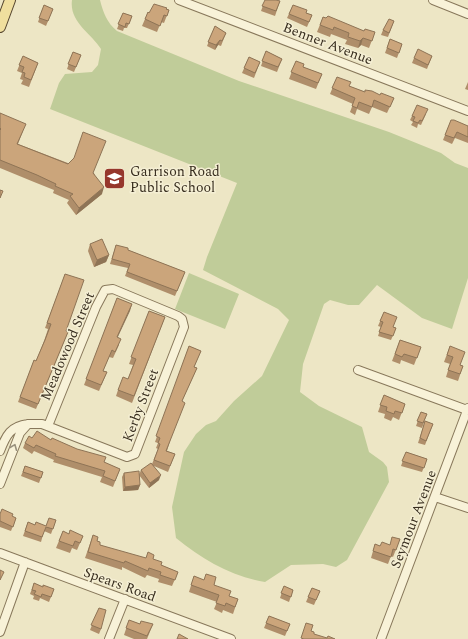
<svg xmlns="http://www.w3.org/2000/svg" width="468" height="639" viewBox="0 0 468 639" font-family="Spectral,serif">
<style>
.green{fill:#c0cc99}
.lines{fill:none;stroke-linecap:round;stroke-linejoin:round}
.minor-casing{stroke:#88785b;stroke-width:10}
.major-casing{stroke:#56462f;stroke-width:12}
.minor{stroke:#f8f2d8;stroke-width:8}
.major{stroke:#f0df9e;stroke-width:10}
.wall{fill:#af8e6a}
.shaded-wall{fill:#8e7456}
.building{fill:#cba57b;stroke:#8e7456}
.oneway{stroke:#98907c}
.labels{text-anchor:middle;stroke-width:3;stroke-linejoin:round;paint-order:stroke}
.street-label{font-size:14px;fill:#382e1f;stroke:#f5efd4}
.poi-label{font-size:14px;fill:#382e1f;stroke:#f5efd4;text-anchor:start}
</style>
<rect width="100%" height="100%" fill="#ede6c5"/>
<path class="green" d="M72,0H100C103,12 107,23 117,31L239,81L389,132L441,153L455,163L468,168V278L452,329L422,318L377,285L359,305H348L330,300L324,304L303,364L300,392L319,406L362,427L369,452L383,462L387,467L389,482L347,560L336,567L323,564L291,565L265,582C231,576 203,560 176,538L172,507L184,452L196,434L206,425L216,421L234,401L262,376L289,320L278,309L203,270L207,257L237,183L50,109L59,83L65,74L92,72L98,65L101,49C91,33 69,22 72,0Z
M189,273L239,294L225,329L175,309Z"/>
<g class="lines">
<defs>
<path id="minor" d="M179,0L468,111
M433,0L468,14
M358,370L467,410
M28,424H42L127,457L135,454L184,327L182,319L178,316L113,289L105,290L96,307L48,426
M0,451C6,435 11,426 28,424L20,433L0,484
M435,497L468,508
M0,553L231,639
M0,632L25,562
M109,639L125,599
M381,639L468,408"/>
<path id="major" d="M0,27L10,0"/>
</defs>
<use href="#minor" class="minor-casing"/>
<use href="#major" class="major-casing"/>
<use href="#minor" class="minor"/>
<use href="#major" class="major"/>
</g>
<path class="wall" d="M265,0L280,1L275,16L261,11Z
M44,5L53,9L46,26L38,22Z
M293,5L306,13L312,15L307,27L287,18Z
M166,9L169,10L164,23L161,22L157,32L142,26L148,12L149,13Z
M123,13L132,16L127,28H124L123,31L117,29Z
M323,17L364,31L375,32L369,48L361,45L358,48L345,44L347,40L331,34L330,37L317,32Z
M394,21L388,37L381,35L383,30Z
M215,26L226,33L221,46L218,45L215,50L207,46Z
M390,39L402,44L397,58L385,53Z
M266,51L282,59L277,72L261,66Z
M73,52L81,55L74,72L67,69Z
M23,56L38,63L29,87L21,84L23,80L20,79L22,73L17,71Z
M432,56L427,69L412,63L414,58Z
M249,57L260,62L254,78L242,73Z
M296,61L303,67L322,74L316,89L289,79Z
M337,77L349,86L365,92L394,98L387,113L372,107L369,114L357,109L355,115L350,112L353,104L330,94Z
M468,82V90L465,89Z
M0,113L23,131L18,144L94,173L102,194L76,215L67,203L69,200L53,193L54,190L34,182L0,168Z
M426,114L421,125L418,124L417,128L411,125L413,122L410,120L412,116Z
M451,120L468,126V143L455,138L452,144L443,140Z
M90,244L109,255L106,262L94,267L88,251Z
M116,245L128,250L185,272L175,296L125,276L128,268L110,264Z
M65,274L66,331L68,332L36,409L18,402L34,360L36,361L44,341L48,329L45,328Z
M117,298L132,304L117,337L119,345L113,358L109,357L103,371L107,372L99,391L84,385Z
M149,311L165,317L132,403L116,396L118,390L128,379L133,365L129,364Z
M384,312L393,327L396,328L391,340L378,336L381,327L378,326Z
M400,340L421,347L414,365L401,360L400,364L392,361Z
M189,346L201,351L194,367L197,368L182,401L167,451L175,454L168,472L154,466L159,480L149,488L139,475L141,470L152,464L158,449L156,448L158,443L155,442Z
M450,346L460,365L463,366L458,381L446,377L450,364L444,362Z
M384,395L405,404L399,420L393,417L391,421L384,418L385,414L378,412Z
M421,412L427,414L422,428L416,426Z
M425,421L433,424L425,445L418,443Z
M32,438L51,440L120,469L113,487L100,482L102,477L53,462L54,460L34,451L32,454L23,448L25,443Z
M406,452L427,459L422,472L401,466Z
M25,466L43,472L39,483L21,476Z
M124,473L140,485L138,490L123,491L122,477Z
M0,514L16,518L11,531L0,527Z
M56,520L51,534L44,531L41,542L23,536L28,522L35,525L46,526Z
M63,531L69,534L83,536L77,550L72,548L70,553L56,548Z
M93,535L100,545L161,565L178,572L172,586L158,582L159,579L147,575L145,578L122,567V570L85,558Z
M400,539L393,557L391,556L388,564L371,558L375,544L380,546L390,545Z
M194,576L214,585L229,596L238,599L233,614L223,610L222,613L214,609L217,602L189,592Z
M34,583L43,587L54,589L49,602L40,598L39,601L33,599L34,596L30,594Z
M284,586L293,590L289,602L280,598Z
M312,588L320,591L314,605L306,602Z
M99,608L101,629L99,634L90,630Z
M269,616L290,624L285,636L264,628Z
M129,620L140,624H153L147,639H134L124,635Z"/>
<path class="shaded-wall" d="M363,38L361,45L358,48L360,41Z
M220,40L218,45L215,50L216,45Z
M104,187L102,194L76,215L79,208Z
M109,255L106,262L94,267L97,260Z
M132,304L130,311L115,343L117,337Z
M161,475L159,480L149,488L150,483Z
M140,485L138,490L123,491L125,487Z"/>
<path class="building" d="M265,0H276L280,1L276,11L262,6Z
M154,4L167,8L166,9L169,10L167,16L164,15L160,26L145,19L148,12L149,13Z
M44,5L53,9L48,21L39,18Z
M293,5L307,10L306,13L312,15L309,22L289,14Z
M123,13L132,16L129,24L126,23L125,27L118,24Z
M328,16L364,31L365,29L375,32L372,41L363,38L360,41L348,37L349,33L334,27L333,30L320,25L323,17L326,18Z
M389,19L394,21L389,33L383,30Z
M215,26L226,33L222,41L220,40L216,45L208,42Z
M390,39L402,44L399,53L387,48Z
M418,49L432,56L428,65L414,58Z
M266,51L282,59L278,67L262,61Z
M73,52L81,55L76,67L68,64Z
M23,56L38,63L31,80L24,77L25,73L22,72L24,67L19,65Z
M249,57L260,62L255,73L244,68Z
M296,61L304,64L303,67L322,74L318,83L291,72Z
M337,77L351,82L349,86L365,92V90L372,91L380,95L381,93L394,98L390,107L374,100L372,107L359,102L357,108L352,106L355,98L332,88Z
M417,105L428,109L422,121L420,120L418,123L413,121L415,117L412,116Z
M0,113L26,124L17,144L68,164L74,158L83,132L106,141L93,173L104,187L79,208L70,196L73,194L55,186L56,184L37,175L0,160V130L1,129L0,128Z
M451,120H454L468,126V137L457,132L454,138L445,135Z
M0,190L3,191L0,198Z
M102,239L109,255L97,260L90,244Z
M116,245L128,248V250L185,272L177,291L127,272L130,264L112,259Z
M65,274L84,280L66,331L68,332L38,404L20,397L34,360L36,361L45,340L51,324L47,323Z
M117,298L132,304L117,337L121,339L115,352L112,350L103,371L107,372L101,385L86,379Z
M149,311L165,317L134,396L118,390L123,377L128,379L136,359L131,357Z
M384,312L397,317L393,327L396,328L393,336L379,332L383,322L380,321Z
M400,340L421,347L417,358L404,354L402,357L395,354Z
M189,346L201,351L194,367L197,368L182,401L185,403L166,451L175,454L170,466L154,460L160,444L158,443L160,438L156,436Z
M450,346L465,352L460,365L463,366L460,374L448,370L453,357L447,355Z
M384,395L405,404L402,413L395,411L394,414L386,411L387,407L380,405Z
M421,412L427,414L423,423L417,421Z
M425,421L433,424L426,441L420,438Z
M37,431L51,440L52,438L77,449L106,457L104,462L120,469L115,481L103,476L105,471L55,456L56,454L36,445L34,448L25,443L29,436L32,438Z
M406,452L427,459L424,468L402,461Z
M151,463L161,475L150,483L141,470Z
M25,466L43,472L41,478L23,472Z
M139,471L140,485L125,487L124,473Z
M2,509L13,514L12,516L16,518L13,527L0,521V514Z
M49,518L56,520L53,529L46,527L42,537L25,531L28,522L35,525L36,522L46,526Z
M70,530L83,536L80,543L75,541L73,546L59,541L63,531L69,534Z
M93,535L98,537L97,541L100,542V545L146,558L148,552L154,555L153,559L162,562L161,565L178,572L175,580L160,575L161,572L149,568L148,571L125,561L124,563L88,552Z
M392,537L400,539L396,550L393,549L391,557L373,551L375,544L380,546L382,542L390,545Z
M0,570L4,572L0,580Z
M206,574L216,577L214,585L231,591L229,596L238,599L235,607L226,603L225,606L216,603L219,595L191,585L194,576L204,580Z
M34,583L43,587V585L54,589L51,597L42,594L41,597L34,594L36,591L32,590Z
M284,586L293,590L291,597L281,593Z
M312,588L320,591L316,600L308,597Z
M99,608L106,610L101,629L91,625Z
M269,616L290,624L287,631L266,623Z
M129,620L140,624L141,621L153,624L147,636L126,628Z
M306,623L313,625L311,631L314,632V634L327,638L328,636L335,639H304L301,638Z
M179,634L188,639H177Z"/>
<defs><path id="oneway-chevron" d="M-2-3.5L2.5 0L-2 3.5" fill="none" stroke-width="1.6" stroke-linecap="round" stroke-linejoin="round"/></defs>
<use class="oneway" href="#oneway-chevron" transform="translate(14 447) rotate(-68)"/>
<defs>
<symbol id="school-square" viewBox="-11 -11 22 22"><rect x="-9" y="-9" width="18" height="18" rx="4" fill="#96372c" stroke="#f5efd4"/><path d="M0-5L7-2L0 1L-7-2ZM-4 1L0 2.5L4 1V4Q0 6-4 4Z" fill="#fff"/></symbol>
</defs>
<g fill-rule="evenodd">
<use href="#school-square" x="102" y="166" width="25" height="25"/>
</g>
<g class="labels">
<g class="street-label">
<text transform="translate(328 43) rotate(21)" y="5">Benner Avenue</text>
<text transform="translate(67 346) rotate(-67)" y="5">Meadowood Street</text>
<text transform="translate(140 405) rotate(-69)" y="5">Kerby Street</text>
<text transform="translate(413 519) rotate(-69)" y="5">Seymour Avenue</text>
<text transform="translate(120 584) rotate(20)" y="5">Spears Road</text>
</g>
<g class="poi-label">
<text x="130" y="176">Garrison Road<tspan x="130" dy="16">Public School</tspan></text>
</g>
</g>
</svg>
